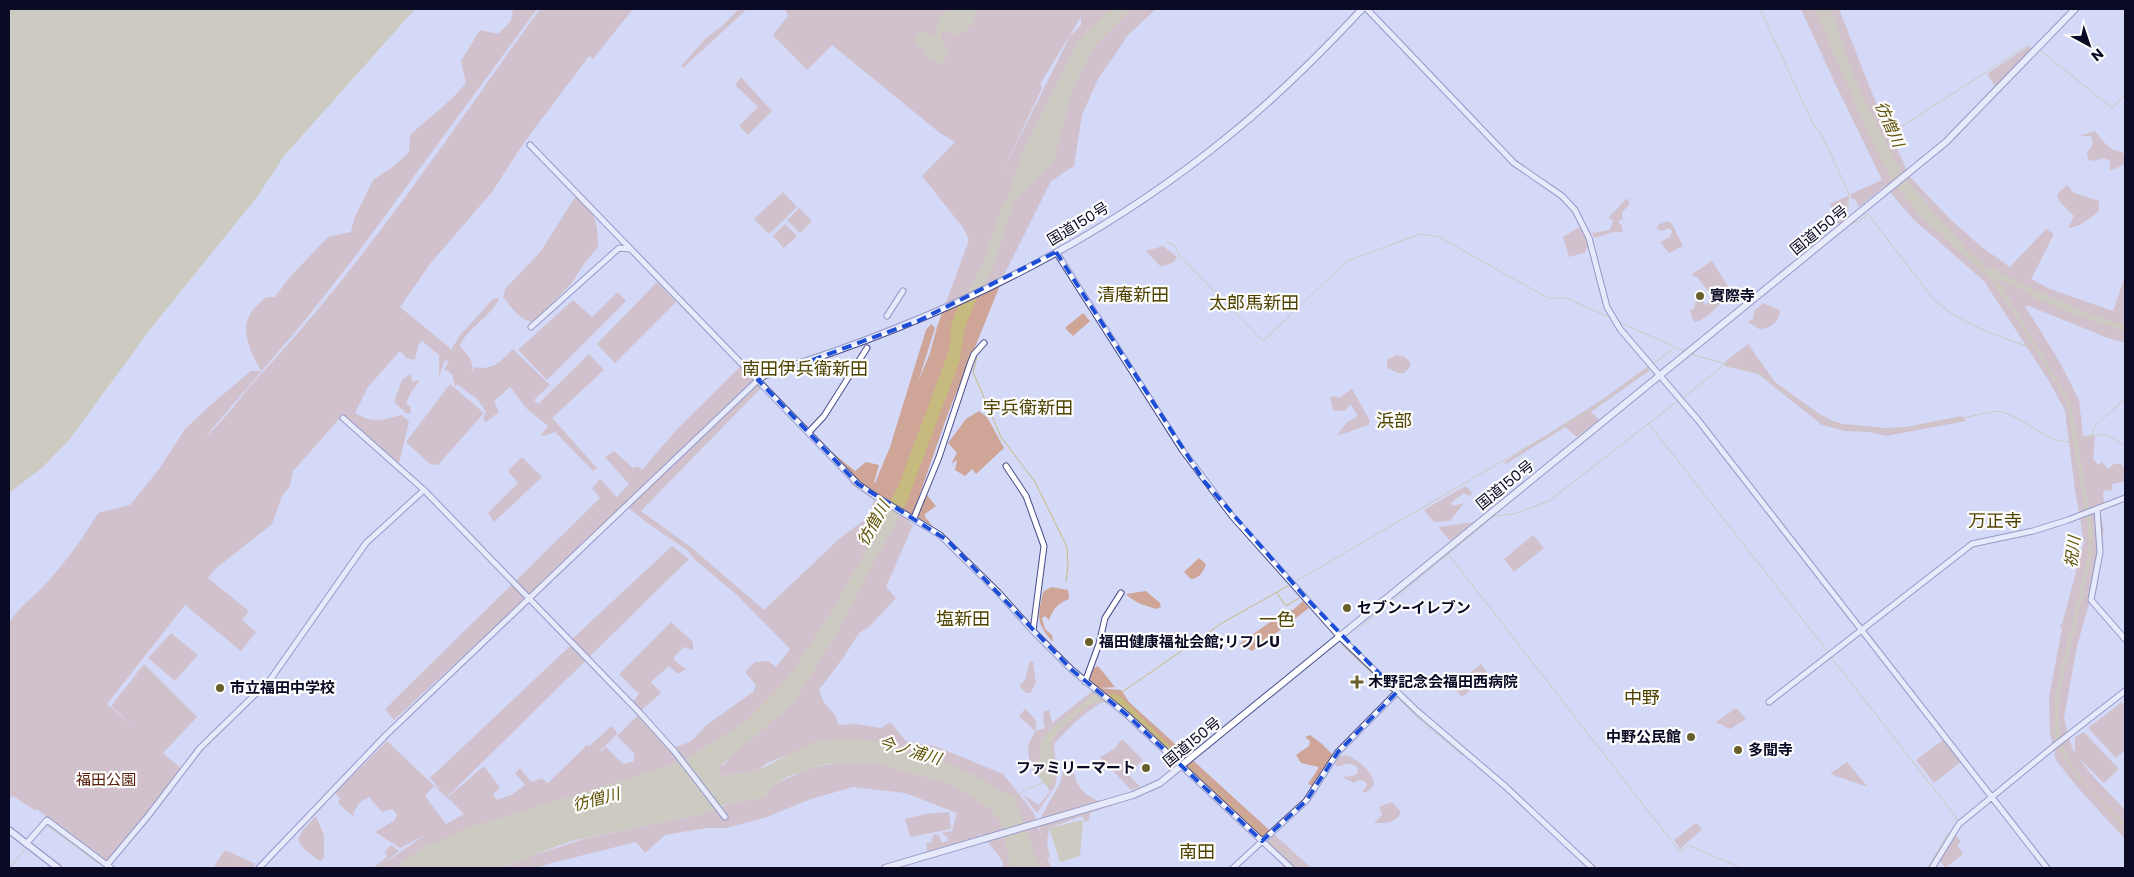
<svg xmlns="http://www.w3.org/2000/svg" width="2134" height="877" viewBox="0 0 2134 877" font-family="Poppins,'Noto Sans JP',sans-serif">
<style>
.green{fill:#cea597;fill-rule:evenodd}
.water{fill:#c6ba7e}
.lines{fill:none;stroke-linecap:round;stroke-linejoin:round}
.stream{stroke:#c6ba7e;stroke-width:1}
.river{stroke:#c6ba7e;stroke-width:6}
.tertiary-casing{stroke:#494c8c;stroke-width:7}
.secondary-casing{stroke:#494c8c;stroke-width:8}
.trunk-casing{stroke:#494c8c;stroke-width:8}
.tertiary{stroke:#fff;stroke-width:5}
.secondary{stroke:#fff;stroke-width:5.5}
.trunk{stroke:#fff;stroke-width:6}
.marked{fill:none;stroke:#1d4ed8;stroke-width:4;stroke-dasharray:10 6;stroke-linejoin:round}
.poi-dot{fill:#685e2b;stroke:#fcfcfc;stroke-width:2}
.labels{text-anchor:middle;stroke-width:4.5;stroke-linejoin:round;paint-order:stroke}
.street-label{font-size:15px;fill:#0a0a24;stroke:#fcfcfc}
.poi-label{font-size:15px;font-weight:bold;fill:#0a0a24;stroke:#fcfcfc;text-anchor:start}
.park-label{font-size:15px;fill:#58200b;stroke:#fcfcfc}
.water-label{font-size:16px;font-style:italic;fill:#5f5206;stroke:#fcfcfc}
.quarter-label{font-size:18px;fill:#4e4300;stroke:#fcfcfc}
</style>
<rect width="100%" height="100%" fill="#d4d9f7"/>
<path class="green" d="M513,9H537L354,258L302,324L205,437C224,422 242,394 260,375C365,263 450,133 540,9H633L593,59L589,56L523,144L492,192L430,264L400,307L450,348V351L461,334L494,298H499C492,317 467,327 460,346C466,354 474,359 472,371L469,373L472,372L475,367C493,371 501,361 513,349L550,385L534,400L538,404L589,354L604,370L552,418L597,468L593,471L555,432L544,436L541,435L548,426L527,409L510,387L494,401L499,412L486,422L483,419L486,412L477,399L457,384L455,387L452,374L444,369L449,362L445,360L439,377V355L422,341L418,346L415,360L406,358L400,351L368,387L355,413C373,424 382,420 401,415L409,421L399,464L343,415L293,471L290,486L282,496L272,524L215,569L208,578L249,611L242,620L256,632L241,651L185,605L107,704L140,732L111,706L144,664L197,717L163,753L183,770L107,865L37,809L36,811L13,796L9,799V623C17,609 31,599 43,587C64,564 82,540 98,513L130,505L160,468L185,429L214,402L251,371H261C252,354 238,331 252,311C256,306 261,302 266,297H275L289,278L328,237L351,232L354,219L373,180L393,167L409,152L410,135C428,118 450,103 466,83L461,61L480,30L498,34L511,21Z
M739,9H747L683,68L681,66L705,39L721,27Z
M785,9H1156L1128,35L1097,81L1082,115L1074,166L1051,181L1005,273L947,416L914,511L907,520L913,525L886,587L896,598L869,627L859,633L843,658L819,690L824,703L835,715L839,725L856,724L881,728L890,722L906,741L935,746L1003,774L1034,813L1041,836L1039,826L1119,803L1090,813L1089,820L1085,822L1082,816L1049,828L1047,844L1051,861L1046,853L1051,868H1004L1002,860L981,834L978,837L927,852L926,843H931L934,834L939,835L942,843L948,841L947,837L942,833L952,831L957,813L905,793L853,787L811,799L764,818L726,828H706L665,835L645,853L636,842L548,864L538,868H504L519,860L587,838L693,816L732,803L766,797L770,787C794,774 817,764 845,763L825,741L767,763L757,771L722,776L719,767L726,763L727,760L720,738L682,762L398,868H373L387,857L385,852L391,845L399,851L382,865L425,835L400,848L375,832L395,820L397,814L392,809L382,812L369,797L360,802L353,813L355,818L338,803L340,798L335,793L387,741L447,798L484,766L500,788L493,794L497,800L513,794L525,785L515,773L520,768L531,782L542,778L547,783L549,782L587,745L590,746L611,726L618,733L602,749H598L602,751L606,747L623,764L634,761V753L617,736L640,713L672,748L690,742L709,723L753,692L756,685L745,672L755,662L768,661L776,667L790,649L736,594L694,559L687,550L646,522L626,506L394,720L385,709L600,498L592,488L600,479L617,497L629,484L605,457L614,451L633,468L638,466L642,470L678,428L742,365L763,386L641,511L692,548L764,610L839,539L863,521L866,522L874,500L851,484L850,480L809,436L812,433L828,449L855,471L866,462L879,465L874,482L875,483L890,447L926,330L931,324L935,328L918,382L930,353L937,327L969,240L964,229L922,176L955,142L940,133L832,45L807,70L773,35L788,16ZM1081,17V25L1070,36L1001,175L1042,88L1040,84ZM435,785L464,814L446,824L425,796Z
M1801,9H1839L1874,98L1910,177L1951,220L1983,248L2010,267L2046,229L2054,234L2031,279L2050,289L2113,311L2125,276V343L2108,338L2029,306H2025L2059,361L2079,400L2083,436L2095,435L2092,436L2095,437L2093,459L2098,465L2102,462L2108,469L2114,464H2121L2125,469V481L2112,484V490L2103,491L2104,505L2099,508L2104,530L2091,597L2077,646L2064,718L2072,748L2075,753V737L2084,732L2119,769L2104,783L2079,758L2090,773L2125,810V839L2078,788L2056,760L2050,733L2049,697L2062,629L2060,624H2062L2084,542L2075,490L2065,410L2047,378L1984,281L1913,219L1885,186L1859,207L1854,198L1851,199V194L1882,180L1833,79Z
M2029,46L2032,48L1995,87L1987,74Z
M741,77L772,111L748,135L739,126L758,107L735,85Z
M2095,131C2103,141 2109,151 2122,152L2125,156V164L2110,171V161L2104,158L2093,161L2088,159L2087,152C2093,147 2094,143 2091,136H2080Z
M2067,185L2074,193L2099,201V211C2090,218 2080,227 2068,228L2074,216L2059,201L2057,194Z
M783,192L797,207L769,234L754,219Z
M1848,196L1846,219L1839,225L1830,204Z
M575,197C596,208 598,225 598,247L584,264L571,284L534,322C520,321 511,308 503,296L506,288L541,251Z
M1627,198L1630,204L1622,212L1623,218L1618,222L1622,226L1623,232H1614L1594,238L1592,233L1610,230L1613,220L1608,218Z
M799,208L812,221L800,233L787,220Z
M1668,221L1672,224L1683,246L1669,253L1660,242L1670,237L1672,231L1669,228L1662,231L1657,229L1658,225Z
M785,224L797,236L784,248L773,236Z
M1578,228L1583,229L1589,245L1584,253L1569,257L1563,237Z
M1163,246L1177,257L1174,262L1161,267L1146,251Z
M1712,261L1731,291C1722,301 1709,319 1695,322L1692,318L1690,311L1695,307V302L1701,299L1706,305L1711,297L1715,301L1719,299L1713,289L1708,291L1697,277H1693L1692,274Z
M657,282L676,302L615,363L597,344Z
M618,292L626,301L547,380L518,350L573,300L592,317Z
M1763,303L1780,310C1779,323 1771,328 1759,329L1748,322L1753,319L1754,311Z
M1083,313L1090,321L1073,336L1065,328Z
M1748,344L1775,382L1818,413L1833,421L1843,424L1886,428L1906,427L1962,416L1966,421L1886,436L1870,432L1845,431L1822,425L1758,374L1725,366L1726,361Z
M1396,355L1405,357L1410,362V367L1404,373H1398L1387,368V360Z
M1647,367L1650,370L1591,412L1599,420L1577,437L1565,427L1506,464L1504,462L1603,399Z
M411,374L412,382L419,380L418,383L410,394L406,404L410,406L411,414L406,413L394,402L402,380Z
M450,384L484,413L438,465L430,464L406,442Z
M1352,389L1370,421L1368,425L1337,436L1346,423L1358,416L1351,405L1344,411L1333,410L1330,398L1333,396L1339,398Z
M979,411L987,417L1004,448L976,474L972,469L965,476L955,470L957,460L951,464L957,453L948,443L966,419Z
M522,457L542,477L494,522L488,513L518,483L508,471Z
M932,479L933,480L927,495L936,506L925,514V517L933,526L917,517Z
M1465,486L1470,490L1472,494L1469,496L1464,493L1451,503L1453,506L1464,503L1450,521L1434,522L1424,510Z
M1474,522L1450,541L1438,527Z
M1533,535L1544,548L1514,572L1504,559Z
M672,546L689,559L447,797L430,778L571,645L570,641Z
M1199,558L1206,564C1203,572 1200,578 1191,579L1184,572Z
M1051,587L1068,590L1069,599C1058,603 1053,609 1049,620L1045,616L1042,618L1045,629L1052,635L1053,642C1035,622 1038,617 1043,592Z
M1146,591L1160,603L1161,607L1156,609C1146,606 1133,602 1126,594Z
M1303,601L1309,608L1252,651L1239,644L1286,611L1293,610Z
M671,622L693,642V650L684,647L674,657L675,661L686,669L678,674L669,666L651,682L661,693L642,710L631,704L639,694L619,674Z
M171,633L198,655L175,681L148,658Z
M1030,661L1033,662L1036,683L1030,693H1026L1019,686L1025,680Z
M1481,664L1490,676L1462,697L1453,686Z
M1098,666L1115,687L1098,688L1121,690L1129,702L1311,868H1292L1121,710L1103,702C1084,712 1069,728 1054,744L1057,776L1055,786L1037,813L1023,795L1039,805L1050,792L1035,764L1029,759L1028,746L1035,731L1019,716L1025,709C1032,715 1039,721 1035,731L1045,728L1043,720L1044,711L1049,710L1052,723L1096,688L1088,681L1092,669Z
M2122,702L2125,707V750L2116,758L2088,728Z
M1736,708L1746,719L1730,729L1716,722Z
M1310,735L1322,744L1335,757L1316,788L1308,784L1319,767L1301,763L1296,755L1309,746L1310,741L1305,737Z
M1122,739L1143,760L1128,774L1140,787L1131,790L1100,757L1114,749Z
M1943,740L1961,762L1934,783L1916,760Z
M1346,755C1358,760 1373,771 1374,785L1366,793L1362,791L1367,786L1366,782L1359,780L1354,783L1342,777L1353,776L1357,774L1358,768C1351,761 1346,764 1337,767L1335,764L1338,757Z
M1847,762L1868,787L1830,774Z
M1068,768L1074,773C1076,787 1086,796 1099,801L1089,807L1044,818L1041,817L1060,783L1063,772Z
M1392,802L1401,812C1396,824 1385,823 1374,823L1382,815L1379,807Z
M949,812L951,829L910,837L905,819L925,814Z
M316,816L324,835V858L320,861C291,841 294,839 316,816Z
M1696,823L1702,829L1680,849L1674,840Z
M1953,831L1961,842L1957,845L1963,854L1945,868L1939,859Z
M225,850L256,864L252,868H219L214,866Z"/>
<path class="water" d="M9,9H415L284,156L257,197L152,327L69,440L43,467L9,493Z
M948,9H977L973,24L968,27L967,30L955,35L943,31C938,42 947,44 947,52C947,55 945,58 944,61L939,64L931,57L928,58L923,48L916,43L915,38L921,31L934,36L937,34V20Z
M1110,9H1132L1094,47L1074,85L1054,160L1015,199L991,274L980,291L969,317L964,331L960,360L907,501L834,638L792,704L719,767L722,776L757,771L813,742L841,739L869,740L949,763L986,781L998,790L1014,795L1039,868H1011L1002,825L990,808L950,784L875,763L826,764L789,776L770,787L766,797L723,805L703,814L571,841L531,856L529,861L519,860L502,868H396L419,850L464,829L682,762L746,721L788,678L835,606L866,551L898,487L953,340L963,301L991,249L1020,159L1080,38Z
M1815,9H1829L1837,25L1851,70L1894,159L1911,187L1960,241L1978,267L1918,214L1890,176L1872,142Z
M1990,267C2033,289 2078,313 2125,325V331C2098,323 2070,313 2044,302C2029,295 2015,283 1998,280L2071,404L2092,528L2093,539L2090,565L2060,690C2049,758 2082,779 2125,824V829L2073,772L2061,752L2055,733V696L2085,570L2089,544L2087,521L2067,403L2012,310L1989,277Z
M1095,694H1116L1121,697L1181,757L1178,758C1164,745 1121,698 1103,700C1091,701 1082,711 1074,718C1066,724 1053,733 1052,744C1051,756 1062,780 1047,787L1032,768L1039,761L1041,740L1058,723Z
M1083,820L1080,856L1060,862L1049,828Z"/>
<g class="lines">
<path class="stream" d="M1760,9L1814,126L1820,132L1849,193L1847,218
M2041,51L2112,108L2125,95
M1884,138L2028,45
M1851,223L1858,222L1868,214L1931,296C1953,322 2003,338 2036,349
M1167,242L1175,246L1180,256L1263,341L1347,261L1420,234L1439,237L1548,298H1566L1611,318
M1617,321L1684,351
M963,340L973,352
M1690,354L1756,372L1827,422C1882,442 1942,421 1997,411C2022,414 2051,448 2074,441
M975,355L977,357L973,372L1001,437L1035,482L1067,547L1068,566L1066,581
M1653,364L1674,348
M1683,398L1725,364
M1649,424L1829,653
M2091,436L2096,425L2125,399
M2078,440C2101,433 2106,431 2125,447
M1449,555L1680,852L1688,845L1741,868
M1298,580L1599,405L1650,366
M1277,593L1285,605H1288L1299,598
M1357,630L1494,516L1514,514L1549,501L1679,400
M1342,645L1393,693
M1831,657L1959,821
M1118,695L1222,623L1288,586
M1396,696L1419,719L1462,755L1466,754
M1187,763L1264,835
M1014,798L1027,789L1045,782
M45,826L49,827L98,863
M1267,838L1300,868
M1568,842L1597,868
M530,861L535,868
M9,868L28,846
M1928,868L1948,833"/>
<path class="river" d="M1966,253L1993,278
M988,256L1006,204
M953,348L954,326L965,297"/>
<defs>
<path id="tertiary" d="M1367,9L1514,163L1562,196L1575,210L1589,238L1607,307L1620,329L1698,420L2047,868
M530,145L858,484L875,496L940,535L998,592L1033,631L1072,670L1127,715L1291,868
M1056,252L1183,451L1232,516L1340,637L1417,711L1506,787L1592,868
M887,316L903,291
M531,327L619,248L629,249
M343,418L424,490L640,713L675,752L725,817
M809,432L824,416L867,348
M1006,466L1026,496L1044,546L1033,631
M2097,509L2100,552L2091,600L2125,639
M914,518L939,457L970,364L974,354L984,343
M1085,682L1099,644L1105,618L1121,593
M1769,702L1972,544L2033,531L2068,520L2125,498
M26,844L47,820L111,868
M107,865L148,816L200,748L270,680L366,543L424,490
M259,868L386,735L758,380
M1233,868L1306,801L1338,752L1397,692
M1932,868L1959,824L2053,747L2125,691"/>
<path id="secondary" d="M9,830L58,868"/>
<path id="trunk" d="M758,380L766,374C933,323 1095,246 1231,134C1278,96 1321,53 1362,9
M885,868L1133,795L1160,783L1946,142L2075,9"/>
</defs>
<use href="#tertiary" class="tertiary-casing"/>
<use href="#secondary" class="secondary-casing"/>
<use href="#trunk" class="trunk-casing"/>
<use href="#tertiary" class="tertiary"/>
<use href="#secondary" class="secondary"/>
<use href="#trunk" class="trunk"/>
</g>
<path d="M0 0H2134V877H0ZM1056,252L1204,481L1305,597L1397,692L1338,752L1306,801L1262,841L1127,715L1072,670L947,540L858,484L758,380L918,321Z" fill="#d4d9f7" fill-opacity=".55" fill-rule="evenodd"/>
<path class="marked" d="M1056,252L1204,481L1305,597L1397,692L1338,752L1306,801L1262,841L1127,715L1072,670L947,540L858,484L758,380L918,321Z"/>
<g class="poi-dot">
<circle cx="1700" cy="296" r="5"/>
<circle cx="1347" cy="608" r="5"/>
<circle cx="1089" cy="642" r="5"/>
<path d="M1354.5 674.5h5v5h5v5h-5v5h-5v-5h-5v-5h5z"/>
<circle cx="220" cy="688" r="5"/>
<circle cx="1691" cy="737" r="5"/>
<circle cx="1738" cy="750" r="5"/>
<circle cx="1146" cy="768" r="5"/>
</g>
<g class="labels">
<g class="street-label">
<text transform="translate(1078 224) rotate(-31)" y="5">国道150号</text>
<text transform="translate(1819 230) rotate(-39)" y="5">国道150号</text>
<text transform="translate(1505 485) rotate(-39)" y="5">国道150号</text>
<text transform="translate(1192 742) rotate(-39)" y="5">国道150号</text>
</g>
<g class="poi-label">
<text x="1710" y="301">實際寺</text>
<text x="1357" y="613">セブン-イレブン</text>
<text x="1099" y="647">福田健康福祉会館;リフレU</text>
<text x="1368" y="687">木野記念会福田西病院</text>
<text x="230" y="693">市立福田中学校</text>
<text x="1681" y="742" text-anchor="end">中野公民館</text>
<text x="1748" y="755">多聞寺</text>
<text x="1136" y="773" text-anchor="end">ファミリーマート</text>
</g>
<g class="park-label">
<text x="106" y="785">福田公園</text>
</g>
<g class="water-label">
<text transform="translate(1890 124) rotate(66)" y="6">彷僧川</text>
<text transform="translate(873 523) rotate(-61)" y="6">彷僧川</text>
<text transform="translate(2072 552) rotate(-83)" y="6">祝川</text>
<text transform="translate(910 750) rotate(16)" y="6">今ノ浦川</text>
<text transform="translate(596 799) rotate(-15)" y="6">彷僧川</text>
</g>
<g class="quarter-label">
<text x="1133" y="301">清庵新田</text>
<text x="1254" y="309">太郎馬新田</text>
<text x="805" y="375">南田伊兵衛新田</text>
<text x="1028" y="414">宇兵衛新田</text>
<text x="1394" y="427">浜部</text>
<text x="1995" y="527">万正寺</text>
<text x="963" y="625">塩新田</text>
<text x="1277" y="626">一色</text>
<text x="1642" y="704">中野</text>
<text x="1197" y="858">南田</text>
</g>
</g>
<rect width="2134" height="877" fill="none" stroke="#0a0a24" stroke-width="20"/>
<g transform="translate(2089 45) rotate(140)" stroke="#fcfcfc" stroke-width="4" paint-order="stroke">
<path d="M0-4L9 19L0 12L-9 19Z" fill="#0a0a24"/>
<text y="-8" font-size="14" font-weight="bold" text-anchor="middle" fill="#0a0a24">N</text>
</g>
</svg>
